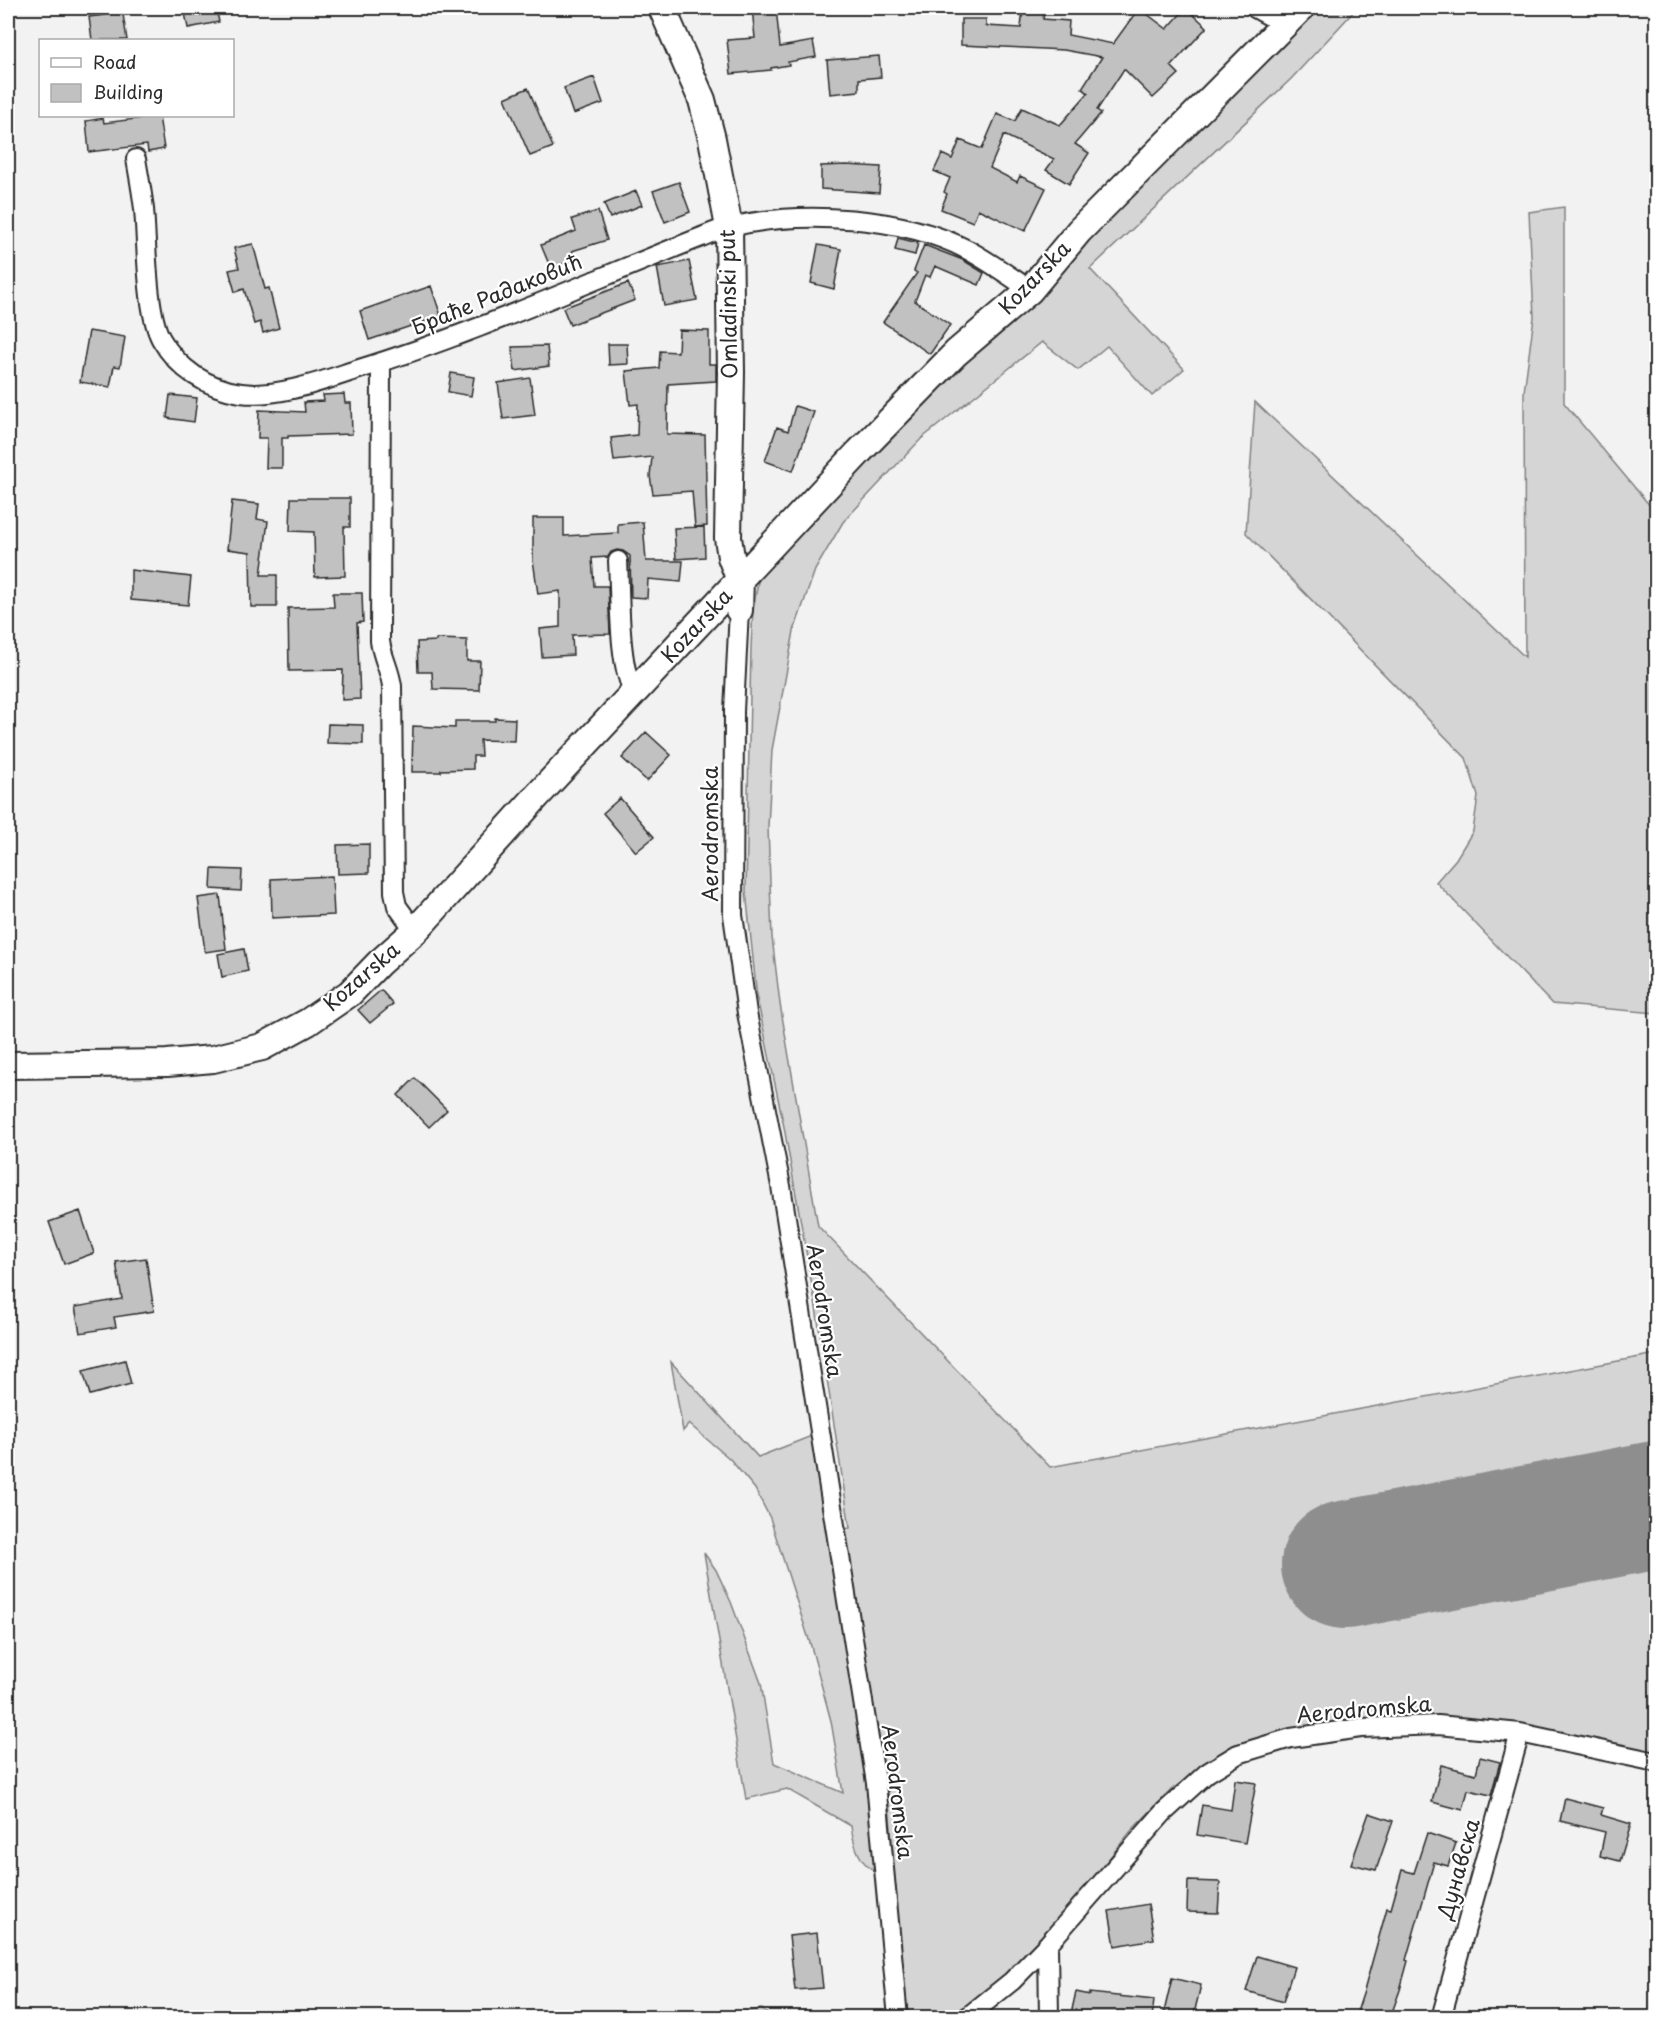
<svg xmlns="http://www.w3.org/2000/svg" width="1664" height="2025" viewBox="0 0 1664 2025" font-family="'Playpen Sans',sans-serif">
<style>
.grass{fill:#d5d5d5;stroke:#808080;stroke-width:1.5}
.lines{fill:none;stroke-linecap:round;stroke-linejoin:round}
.runway{stroke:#8e8e8e;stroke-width:128}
.building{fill:#c1c1c1;stroke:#2b2b2b;stroke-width:1.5}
.street-casing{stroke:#2b2b2b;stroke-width:22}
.secondary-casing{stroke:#2b2b2b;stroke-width:30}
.street{stroke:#fff;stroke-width:18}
.secondary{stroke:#fff;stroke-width:26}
.labels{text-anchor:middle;stroke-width:4.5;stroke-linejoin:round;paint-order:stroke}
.street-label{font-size:21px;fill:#2b2b2b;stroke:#fff}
</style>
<rect width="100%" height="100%" fill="#f2f2f2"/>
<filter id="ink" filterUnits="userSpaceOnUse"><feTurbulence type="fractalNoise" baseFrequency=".0167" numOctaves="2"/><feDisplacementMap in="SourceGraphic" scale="12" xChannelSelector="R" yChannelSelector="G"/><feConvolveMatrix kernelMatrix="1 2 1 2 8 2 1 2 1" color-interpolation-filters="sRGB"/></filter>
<g filter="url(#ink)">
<path class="grass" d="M1315,8H1357L1291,79L1090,269L1184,369L1152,396L1107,346L1078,370L1042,342L921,439L843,522L815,570L794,631L772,750L768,827L772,937L780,1004L818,1226L1050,1467L1656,1354V1754L1337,1723L1278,1731L1244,1742L1222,1754L1172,1789L1131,1831L1067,1911L1012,1970L979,2001L953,2017H907L904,1998L888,1791L844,1529L850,1528L816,1308L784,1127L757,998L746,891L751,647L753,610L758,582L764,569L854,473Z
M1564,207V403L1656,513V1013L1552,1004L1436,882L1456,859L1473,831L1478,796L1466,758L1246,533L1255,402L1525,657L1524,392L1534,317L1529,212Z
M671,1362L758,1457L814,1435L855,1684L879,1873C859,1865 854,1846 851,1826L787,1789L746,1799L704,1553L716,1570L731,1602L761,1683L774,1763L843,1793L831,1721L811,1646L770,1518L755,1489L730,1459L689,1424L683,1431Z
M762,2009L771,2017H729L728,2014Z"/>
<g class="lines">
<path class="runway" d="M1345,1565L1656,1505"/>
</g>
<path class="building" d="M102,8H122L127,40H92L89,17L104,15Z
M184,8H216L219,22L188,28Z
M752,8H776L780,47L813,41L816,57L788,62L789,65L771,68V70L731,74L727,40L755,38Z
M1023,8H1045L1043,19L1069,21L1068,35L1113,44L1139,8L1167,29L1186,8L1207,27L1171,66L1179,74L1153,98L1124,69L1097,110L1101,113L1075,144L1089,153L1069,184L1046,170L1054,159L1004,135L990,168L1017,182L1020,176L1046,188L1025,231L978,209L973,222L941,209L947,194L944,192L950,178L934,171L942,154L952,159L960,140L982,149L997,114L1015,121L1022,108L1060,125L1088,93L1082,88L1102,57L1064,50L961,45V19H986V26L1021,28Z
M879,56L881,77L859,79V91L830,94L827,60Z
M594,77L603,103L573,114L564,88Z
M528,88L553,147L530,156L505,98Z
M159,116L164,149L148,152L147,145L89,152L86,121L103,118L104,123Z
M846,165L881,167L879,193L821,189V166Z
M679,182L690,212L665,222L653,191Z
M636,191L642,205L610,218L604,204Z
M598,211L607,240L572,251L575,259L551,269L541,245L576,231L572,219Z
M898,238L918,243L915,255L895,250Z
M253,244L265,289L269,288L279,328L263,333L260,322L254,324L244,289L235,292L229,270L239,268L234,248Z
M818,245L841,249L834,289L811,283Z
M924,245L963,260L984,273L979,285L935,266L930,277L925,275L915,301L950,325L930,354L883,322L917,273L914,271Z
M689,261L697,300L664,306L657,267Z
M628,283L635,300L570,325L563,308Z
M431,286L441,316L369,340L360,311Z
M679,330L709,331V364H716V381L668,384L667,434L705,435L707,526L695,527L692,491L653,494L650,476L652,457L614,461L611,438L637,435L638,404L630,405L626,371L659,368L660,351L678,352Z
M89,331L125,337L120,367L114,366L110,387L80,382Z
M608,344H627L628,364L609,365Z
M547,346L549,366L515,371L512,347Z
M451,373L474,377L471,396L448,392Z
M530,378L535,415L503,419L498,383Z
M344,394L345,403H351L352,434L288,436V438H282V468H266L267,438H258L259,410L305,412L304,402L324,401L323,395Z
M170,395L197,398L194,422L167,418Z
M795,406L814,412L793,471L765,461L777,427L788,431Z
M291,498H350V527H344L345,576L315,577L314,532L290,531Z
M232,501L259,504L257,519L268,521L261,575H277V607H251L250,552L227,549Z
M533,518H564V536L618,533V524L643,522L646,561H683L681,582L648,579L647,598L631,597L630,556L623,551L617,550L611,552L608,557L592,558L594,586H608L610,634L572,635L573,655L542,657L540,629L560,627V591L538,594L533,560Z
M704,527L705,557L676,559L674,528Z
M131,570L191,577L188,605L131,600Z
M333,593H362L363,622L357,623L360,699L342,700L343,670L289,671L288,608L334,607Z
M436,639L467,640V661H480L479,690L433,689L432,672H418L417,642L436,641Z
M495,718L515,719L514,741L480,740L481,756H473V769L441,770V772H412L413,726L455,728V721H495Z
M328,724L363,725V744L327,743Z
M646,732L671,755L647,781L622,758Z
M620,798L654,837L636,852L603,813Z
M369,844V873L338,874L337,845Z
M212,869L242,870L241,891L211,889Z
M332,876L334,915L272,918L271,879Z
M220,895L226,949L205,952L198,898Z
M244,949L248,971L222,977L218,954Z
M381,990L393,1004L370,1023L358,1010Z
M415,1078L447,1110L429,1127L398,1095Z
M80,1211L94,1253L64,1264L49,1222Z
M146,1258L154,1311L114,1317L116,1327L80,1333L75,1307L122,1299L116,1262Z
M125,1360L131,1384L90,1395L83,1371Z
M1480,1757L1500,1762L1491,1795L1468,1790L1463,1810L1432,1802L1441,1765L1476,1774Z
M1235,1780L1256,1783L1245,1843L1197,1835L1202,1805L1231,1810Z
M1565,1798L1603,1808L1601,1815L1631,1824L1620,1861L1600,1856L1605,1832L1560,1821Z
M1369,1813L1393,1821L1376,1870L1351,1864Z
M1427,1833L1456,1843L1448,1866L1434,1862L1406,1960L1408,1961L1400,1990L1390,2018H1355L1364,1991L1387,1908L1391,1909L1402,1870L1414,1873Z
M1188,1881L1220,1882L1218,1913L1187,1912Z
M1148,1904L1154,1939L1115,1946L1109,1911Z
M817,1933L823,1988L795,1990L789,1936Z
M1257,1956L1294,1967L1283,2002L1246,1991Z
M1172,1978L1201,1985L1193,2018L1164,2012Z
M1076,1992L1090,1995V1993L1154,2000L1152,2018H1070Z"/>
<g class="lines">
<defs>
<path id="street" d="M1255,8L1284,24
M136,159C139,176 142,192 144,209C147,242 146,311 161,339C178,369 207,388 241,393C277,398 322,381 356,370C474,334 585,283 699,238C709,234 719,229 730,227C801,210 903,216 968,250C990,262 1010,276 1030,290
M381,362L380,641C382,657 390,670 392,686L394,892L397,906L415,931
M618,561C620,592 618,668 634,691
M739,610L734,711L733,915L747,1013L781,1186L876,1783L898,2018
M1048,1944L1049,2018
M966,2018L1012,1981L1048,1944L1163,1813L1207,1773L1238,1754L1291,1738L1361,1728L1438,1725L1520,1733L1656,1762
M1441,2018L1520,1733"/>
<path id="secondary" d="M662,8L702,100L712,139L729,227L731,372L728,538L731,557L740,580L739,610
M8,1065L167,1063L213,1059L262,1047L308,1022L350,993L379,963L415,931L537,796L859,452L956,353L1030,290L1079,231L1301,8"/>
</defs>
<use href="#street" class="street-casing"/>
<use href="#secondary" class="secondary-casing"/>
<use href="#street" class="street"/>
<use href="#secondary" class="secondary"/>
</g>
</g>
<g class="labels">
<g class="street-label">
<text transform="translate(1035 278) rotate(-46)" y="7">Kozarska</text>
<text transform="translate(497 295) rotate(-22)" y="7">Браће Радаковић</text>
<text transform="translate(729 304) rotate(-91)" y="7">Omladinski put</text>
<text transform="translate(697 626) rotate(-47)" y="7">Kozarska</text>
<text transform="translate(711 834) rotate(-90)" y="7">Aerodromska</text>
<text transform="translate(362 977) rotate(-41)" y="7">Kozarska</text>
<text transform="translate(824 1311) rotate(81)" y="7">Aerodromska</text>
<text transform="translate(1364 1710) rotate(-5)" y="7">Aerodromska</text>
<text transform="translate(897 1792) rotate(83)" y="7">Aerodromska</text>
<text transform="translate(1459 1869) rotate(-74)" y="7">Дунавска</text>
</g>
</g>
<rect width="1664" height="2025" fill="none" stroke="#fff" stroke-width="30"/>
<rect x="15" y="15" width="1634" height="1995" fill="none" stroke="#2b2b2b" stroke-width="2" filter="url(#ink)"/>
<rect x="39" y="39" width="195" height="78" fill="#ffffff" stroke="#aaaaaa" stroke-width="1.5"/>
<rect x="51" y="58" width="30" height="9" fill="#ffffff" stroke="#aaaaaa" stroke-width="1.5"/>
<text x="93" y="69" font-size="18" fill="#2b2b2b">Road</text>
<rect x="51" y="84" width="30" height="18" fill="#c1c1c1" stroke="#aaaaaa" stroke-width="1.5"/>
<text x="93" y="99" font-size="18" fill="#2b2b2b">Building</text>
</svg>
